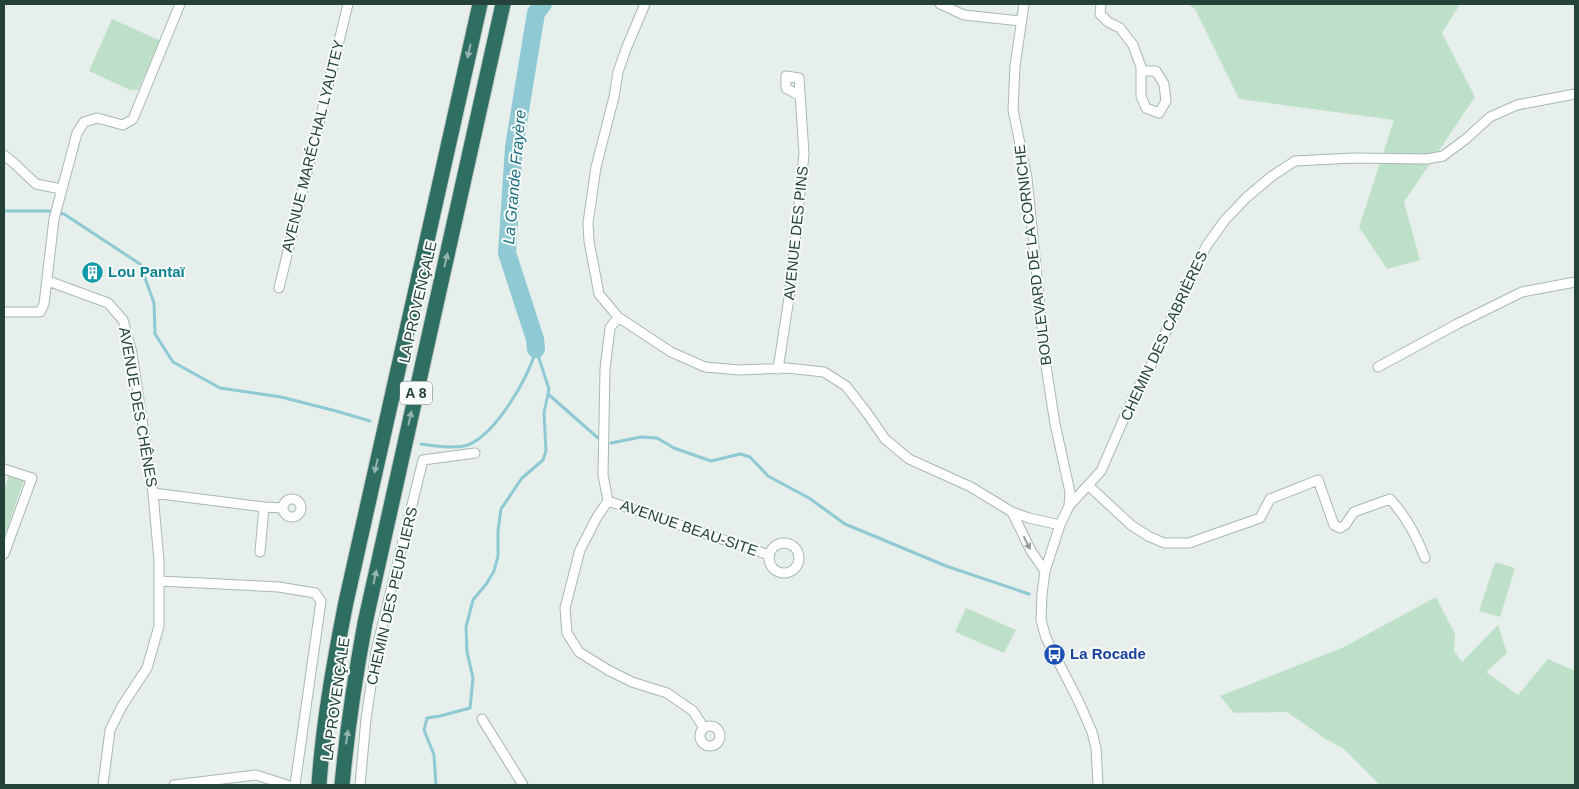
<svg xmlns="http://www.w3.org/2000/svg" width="1579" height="789" viewBox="0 0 1579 789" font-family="Helvetica,sans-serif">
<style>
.green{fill:#bfe0c8}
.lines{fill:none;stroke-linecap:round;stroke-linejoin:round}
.stream{stroke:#8ec9d4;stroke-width:3}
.river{stroke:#8ec9d4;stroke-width:18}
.street-casing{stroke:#a8b8b2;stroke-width:11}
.highway-casing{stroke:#c2cac8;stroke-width:17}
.street{stroke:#fff;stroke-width:9}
.highway{stroke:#2f6f62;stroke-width:15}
.oneway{fill:#93b5ae}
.oneway2{fill:#92a09c}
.labels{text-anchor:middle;stroke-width:4;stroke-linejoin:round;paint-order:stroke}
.shield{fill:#f7fbf9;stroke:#637a73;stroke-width:1}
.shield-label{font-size:14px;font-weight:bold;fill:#24423a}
.street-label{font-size:15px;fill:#24423a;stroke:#f7fbf9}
.culture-label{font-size:15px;font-weight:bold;fill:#0d838f;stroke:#f7fbf9;text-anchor:start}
.transit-label{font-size:15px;font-weight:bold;fill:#164399;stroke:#f7fbf9;text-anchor:start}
.water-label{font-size:16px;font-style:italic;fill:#1c6f80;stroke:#f7fbf9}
</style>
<rect width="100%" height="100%" fill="#e6efeb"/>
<path class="green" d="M1188,4H1460L1442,33L1475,97L1404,202L1420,260L1387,269L1359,227L1394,120L1239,99L1195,9Z
M112,19L161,41L138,90H130L89,71Z
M9,475L24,480L4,538V490Z
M1495,562L1515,568L1500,617L1479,611Z
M1436,597L1455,634L1454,651L1462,662L1498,625L1507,653L1486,672L1518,695L1548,659L1575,671V785H1380L1344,749L1324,738L1287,712L1234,713L1220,696L1344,647Z
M966,608L1016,630L1004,653L955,632Z"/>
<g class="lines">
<path class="stream" d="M4,211H48L64,214L140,264L154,303L155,334L173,362L220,388L281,397L336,411L370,421
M548,394L598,438
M611,443L641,437L657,438L674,448L711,461L740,454L750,457L768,476L809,498L845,524L946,566L1029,594
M421,444C434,446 456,449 468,445C496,434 528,378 536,350
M436,785L434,755L424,730L427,718L440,716L470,708L473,678L467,652L466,627L473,600L487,583L494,571L498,556V531L501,509L522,478L543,460L546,451L544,413L549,389L536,349"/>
<path class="river" d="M536,349L535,339L507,253L514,147L536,13L543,4"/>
<defs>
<path id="street" d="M645,4L626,49L618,72L614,97L596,167L588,223L589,241L599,294L618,317L671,352L705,367L739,370L787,368L824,372L846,386L867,413L885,439L909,459L971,487L1012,512L1029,518L1060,525
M940,4L964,15L1021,21
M1024,4L1015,66L1013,110L1027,178L1046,366L1055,424L1070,492L1069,506
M1101,4L1100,14L1108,22L1120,28L1133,45L1141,67V96L1146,108L1159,113L1166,101L1164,84L1156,71H1141
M4,155L15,164L36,184L61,189
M48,281L108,303L123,320L132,353L153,493L159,561V626L147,668L122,706L110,730L103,785
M279,288L348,4
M4,312H40L44,304L54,219L77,133L84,122L97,118L123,125L133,119L180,4
M618,317L610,328L605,369L603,475L608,501L597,517L580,550L565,608L567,633L579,652L608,670L632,682L667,693L693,711L704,728
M1378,367L1457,324L1522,292L1575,282
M778,369L789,298L804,154L799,78L786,76V88L800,96
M4,469L32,478L4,554
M1089,486L1131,525L1148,536L1164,543H1189L1260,518L1270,499L1318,480L1334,525L1340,528L1345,525L1354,512L1390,499C1405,515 1417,537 1425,558
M153,493L264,507L283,508
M283 508a9 9 0 1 1 18 0a9 9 0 1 1-18 0Z
M608,501L769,555
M1012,512L1031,551L1045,571
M769 558a15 15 0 1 1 30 0a15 15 0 1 1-30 0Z
M260,552L264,507
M159,581L279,587L315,593L321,601L295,785
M482,719L523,785
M700 736a10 10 0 1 1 20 0a10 10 0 1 1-20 0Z
M174,785L256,775L287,785
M360,785L366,719L376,651L423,460L475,453
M1098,785L1096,748L1092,732L1079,702L1046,638L1041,620L1042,594L1045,571L1060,525L1069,506L1101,471L1135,393L1154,360L1187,282L1207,245L1225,220L1247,197L1272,176L1295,161L1353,158L1427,159L1443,156L1467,138L1490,117L1517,105L1575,94"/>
<path id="highway" d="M319,785C323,724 334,663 346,602L480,4
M342,785C347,731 355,677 365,623L503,4"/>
</defs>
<use href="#street" class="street-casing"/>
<use href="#highway" class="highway-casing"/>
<use href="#street" class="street"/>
<use href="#highway" class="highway"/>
</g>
<defs><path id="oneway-solid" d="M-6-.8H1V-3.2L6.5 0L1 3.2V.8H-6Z" transform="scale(1.25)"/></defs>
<g class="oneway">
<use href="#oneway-solid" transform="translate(469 51) rotate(103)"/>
<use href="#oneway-solid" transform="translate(446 260) rotate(-77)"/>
<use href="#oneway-solid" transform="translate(410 418) rotate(-77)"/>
<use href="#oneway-solid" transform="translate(376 466) rotate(103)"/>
<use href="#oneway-solid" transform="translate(375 577) rotate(-78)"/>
<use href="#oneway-solid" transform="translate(347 737) rotate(-82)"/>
</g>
<use class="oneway2" href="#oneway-solid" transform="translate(1027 543) rotate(63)"/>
<defs>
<symbol id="building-disc" viewBox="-11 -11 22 22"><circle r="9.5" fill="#0f9aa8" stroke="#f7fbf9"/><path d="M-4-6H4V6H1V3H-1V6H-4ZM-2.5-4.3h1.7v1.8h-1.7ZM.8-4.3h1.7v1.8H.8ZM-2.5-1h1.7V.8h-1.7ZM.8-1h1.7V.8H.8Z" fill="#fff"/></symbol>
<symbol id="bus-disc" viewBox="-11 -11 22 22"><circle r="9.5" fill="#1a4fb4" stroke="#f7fbf9"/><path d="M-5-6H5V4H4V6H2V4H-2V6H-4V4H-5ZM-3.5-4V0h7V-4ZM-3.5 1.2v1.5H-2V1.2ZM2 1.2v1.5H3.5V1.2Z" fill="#fff"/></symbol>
</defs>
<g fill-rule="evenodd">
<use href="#building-disc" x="80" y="260" width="25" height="25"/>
<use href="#bus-disc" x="1042" y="642" width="25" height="25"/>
</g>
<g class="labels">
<rect class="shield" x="400" y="381.5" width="32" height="23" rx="4"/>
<g class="shield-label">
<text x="416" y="398">A 8</text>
</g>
<g class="street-label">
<text transform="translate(313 146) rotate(-76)" y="5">AVENUE MARÉCHAL LYAUTEY</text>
<text transform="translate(796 233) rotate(-84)" y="5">AVENUE DES PINS</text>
<text transform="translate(1033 255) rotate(-97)" y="5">BOULEVARD DE LA CORNICHE</text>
<text transform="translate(418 302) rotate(-77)" y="5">LA PROVENÇALE</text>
<text transform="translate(1164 336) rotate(-65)" y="5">CHEMIN DES CABRIÈRES</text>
<text transform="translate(138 407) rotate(80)" y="5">AVENUE DES CHÊNES</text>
<text transform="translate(689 528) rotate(19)" y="5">AVENUE BEAU-SITE</text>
<text transform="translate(392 596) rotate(-77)" y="5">CHEMIN DES PEUPLIERS</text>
<text transform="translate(336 699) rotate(-82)" y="5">LA PROVENÇALE</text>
</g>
<g class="culture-label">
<text x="108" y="277">Lou Pantaï</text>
</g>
<g class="transit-label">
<text x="1070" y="659">La Rocade</text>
</g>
<g class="water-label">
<text transform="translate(514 177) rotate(-85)" y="6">La Grande Frayère</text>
</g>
</g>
<rect width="1579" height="789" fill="none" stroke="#24423a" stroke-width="10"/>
</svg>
